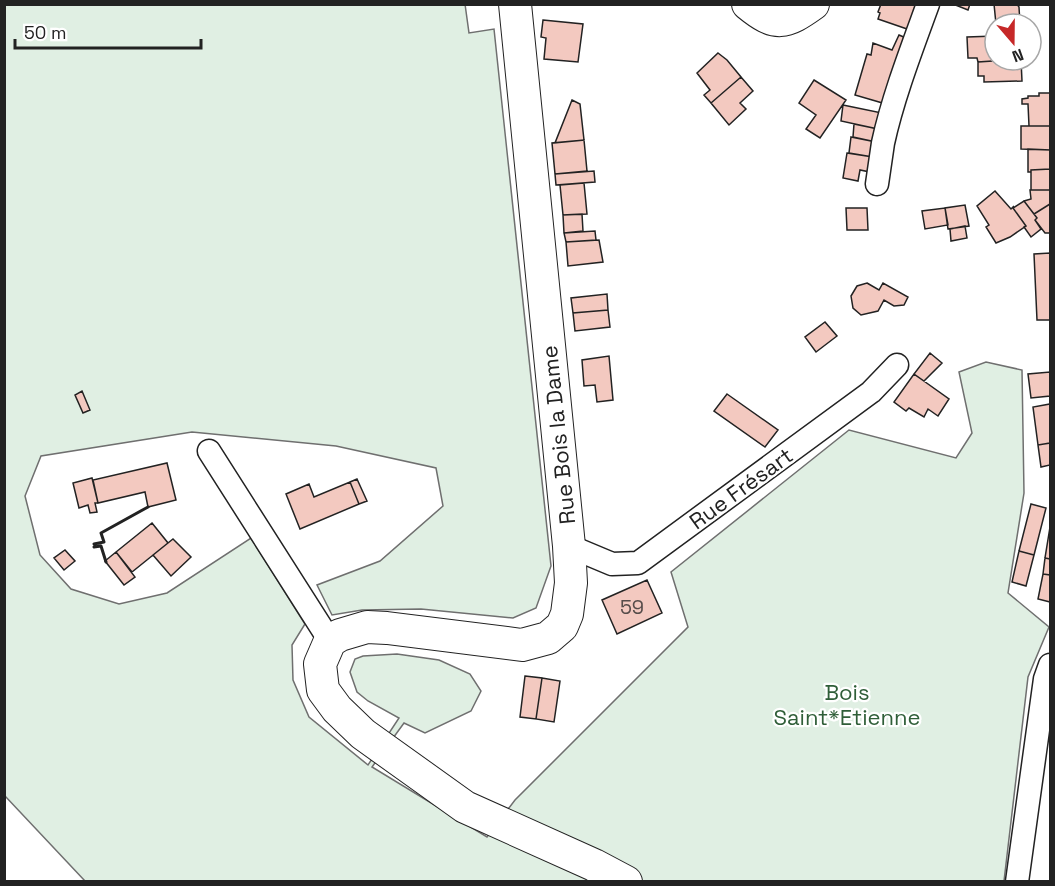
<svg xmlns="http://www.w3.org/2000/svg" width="1055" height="886" viewBox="0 0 1055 886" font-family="'Space Grotesk',sans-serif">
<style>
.green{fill:#e0efe3;stroke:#6f6f6f;stroke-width:1.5}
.building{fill:#f3c9c0;stroke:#222;stroke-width:1.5}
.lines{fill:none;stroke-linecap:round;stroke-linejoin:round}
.street-casing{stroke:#222;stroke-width:25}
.secondary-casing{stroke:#222;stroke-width:34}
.street{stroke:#fff;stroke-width:22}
.secondary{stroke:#fff;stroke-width:32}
.wall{stroke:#222;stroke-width:3}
.labels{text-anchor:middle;stroke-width:4.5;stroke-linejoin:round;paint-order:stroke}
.number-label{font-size:20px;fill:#564c4a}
.street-label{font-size:22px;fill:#222;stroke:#fff}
.park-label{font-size:22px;fill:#2f5e38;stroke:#fff}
</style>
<rect width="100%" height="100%" fill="#fff"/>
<path class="green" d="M465,4L469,33L494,29L551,566L536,608L513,618L421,609L362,610L332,615L317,585L380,561L443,506L436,468L336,446L192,432L41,456L25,496L40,555L71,589L119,604L167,593L251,538L305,624L292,645L293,680L309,717L368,765L399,718L368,701L357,692L350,672L355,659L363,656L397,654L439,660L470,674L481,691L471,711L425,733L404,723L372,767L487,837L515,800L688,627L671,572L849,430L956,458L972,433L959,372L986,362L1022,370L1024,493L1008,593L1049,627L1028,677L1004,881H85L5,796V5Z"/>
<path class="building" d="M881,4H920L910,30L878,19L880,13L878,12Z
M953,4H970L968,10Z
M994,4H1017L1019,7L1020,24H996Z
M543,20L583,24L578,62L544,59L546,38L541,37Z
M899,35L906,38L886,104L855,95L867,54L871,55L873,43L892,50Z
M995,36V60H1008L978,62L977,58H968L967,37Z
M718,53L727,60L741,77L711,103L704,95L710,90L697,73Z
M1008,60H1021L1022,81L984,82V76H978V62Z
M741,77L753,91L740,103L746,109L729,125L711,103Z
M814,80L846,100L820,138L806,129L816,115L799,103Z
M1039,93H1050V126H1029L1028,104H1022V99L1028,98V96H1039Z
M572,100L580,104L584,140L555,143Z
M843,105L882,113L878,129L841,121Z
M854,124L878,129L876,142L853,137Z
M1021,126H1050V150L1021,149Z
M851,137L876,142L873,157L849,153Z
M584,140L587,171L555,174L552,143Z
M1028,149L1050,150V169L1031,170V172H1028Z
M847,153L873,157L870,172L860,170L858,181L843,178Z
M1050,169V190H1031V170Z
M594,171L595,182L556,185L555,174Z
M584,183L587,214L563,215L560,185Z
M1030,190H1050V204L1034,214L1024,201L1031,199Z
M995,191L1011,209L1013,207V208L1026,226L1010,237L996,243L986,227L989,225L977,206Z
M1024,201L1037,218L1035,220L1041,229L1031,237L1024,227L1026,226L1013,208Z
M1050,204V233H1045L1035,220L1037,218L1034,214Z
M965,205L969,226L948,229L945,208Z
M846,208H867L868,230H847Z
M945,208L948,225L925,229L922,211Z
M582,214L583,231L564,233L563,215Z
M965,226L967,238L951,241L950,229Z
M595,231L596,240L566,242L564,233Z
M599,240L603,262L568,266L566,242Z
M1050,253V320H1037L1034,254Z
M867,283L879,290L883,283L908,297L904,305L894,306L884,300L878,311L861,315L853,308L851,296L857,286Z
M607,294L608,310L573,313L571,298Z
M608,310L610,327L575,331L573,313Z
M825,322L837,336L816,352L805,337Z
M930,353L942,363L924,381L914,374Z
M609,356L613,400L597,402L595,385L584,386L582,360Z
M1050,372V396L1031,398L1028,374Z
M914,374L949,399L938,416L928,409L924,417L909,408L906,411L894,402Z
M82,391L90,410L83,413L75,395Z
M727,394L778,430L765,447L714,411Z
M1050,404V443L1038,445L1033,407Z
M1050,443V465L1041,467L1038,445Z
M167,463L176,500L148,507L145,492L98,503L93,480Z
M92,478L98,503H95L97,512L90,513L88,505L79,508L73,483Z
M357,479L367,501L359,504L350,482Z
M350,482L359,504L300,529L286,494L309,484L314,497Z
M1031,504L1046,508L1034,555L1019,551Z
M152,523L168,543L132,572L116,552Z
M1050,527V559L1045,558Z
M173,539L191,557L171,576L153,555Z
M65,550L75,561L64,570L54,558Z
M1019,551L1034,555L1026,586L1012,582Z
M116,552L135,577L124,585L105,561Z
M1045,558L1050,559V575L1043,574Z
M1043,574L1050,575V602L1038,599Z
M647,580L662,613L617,634L602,600Z
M525,676L542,678L536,719L520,717Z
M542,678L560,681L554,722L536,719Z"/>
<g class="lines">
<defs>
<path id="street" d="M877,184C879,171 881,157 883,143C893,97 912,48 928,4
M209,451L330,641
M569,546L612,564L638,563L871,392L897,365
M1017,882L1045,679L1050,665"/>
<path id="secondary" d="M515,4L569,546L571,583L567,614L562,626L548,638L522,645L387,628L367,627L340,635L330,641L320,664L323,690L337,709L363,734L465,807L594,865L626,882
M748,4C776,27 785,24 813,4"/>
</defs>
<use href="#street" class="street-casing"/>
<use href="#secondary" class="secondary-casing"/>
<use href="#street" class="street"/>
<use href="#secondary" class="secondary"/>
<path class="wall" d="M94,544L104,542L101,533L148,507
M94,547L101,546L106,562"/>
</g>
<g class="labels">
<g class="number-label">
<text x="632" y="614">59</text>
</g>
<g class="street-label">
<text transform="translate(558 435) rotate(-96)" y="8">Rue Bois la Dame</text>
<text transform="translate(741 488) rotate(-36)" y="8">Rue Frésart</text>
</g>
<g class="park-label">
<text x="847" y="700">Bois<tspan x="847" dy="25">Saint*Etienne</tspan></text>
</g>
</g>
<rect width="1055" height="886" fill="none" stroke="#222222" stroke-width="12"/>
<g transform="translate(1013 42) rotate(160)"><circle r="28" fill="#ffffff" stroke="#a7a7a7" stroke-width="1.5"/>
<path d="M0-4.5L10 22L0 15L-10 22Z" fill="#c62828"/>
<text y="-9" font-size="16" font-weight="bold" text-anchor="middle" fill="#222222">N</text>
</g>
<path d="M15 39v9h186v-9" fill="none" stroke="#222222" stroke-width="3"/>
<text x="24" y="39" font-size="18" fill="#222222" stroke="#ffffff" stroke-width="4.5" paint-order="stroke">50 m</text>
</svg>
